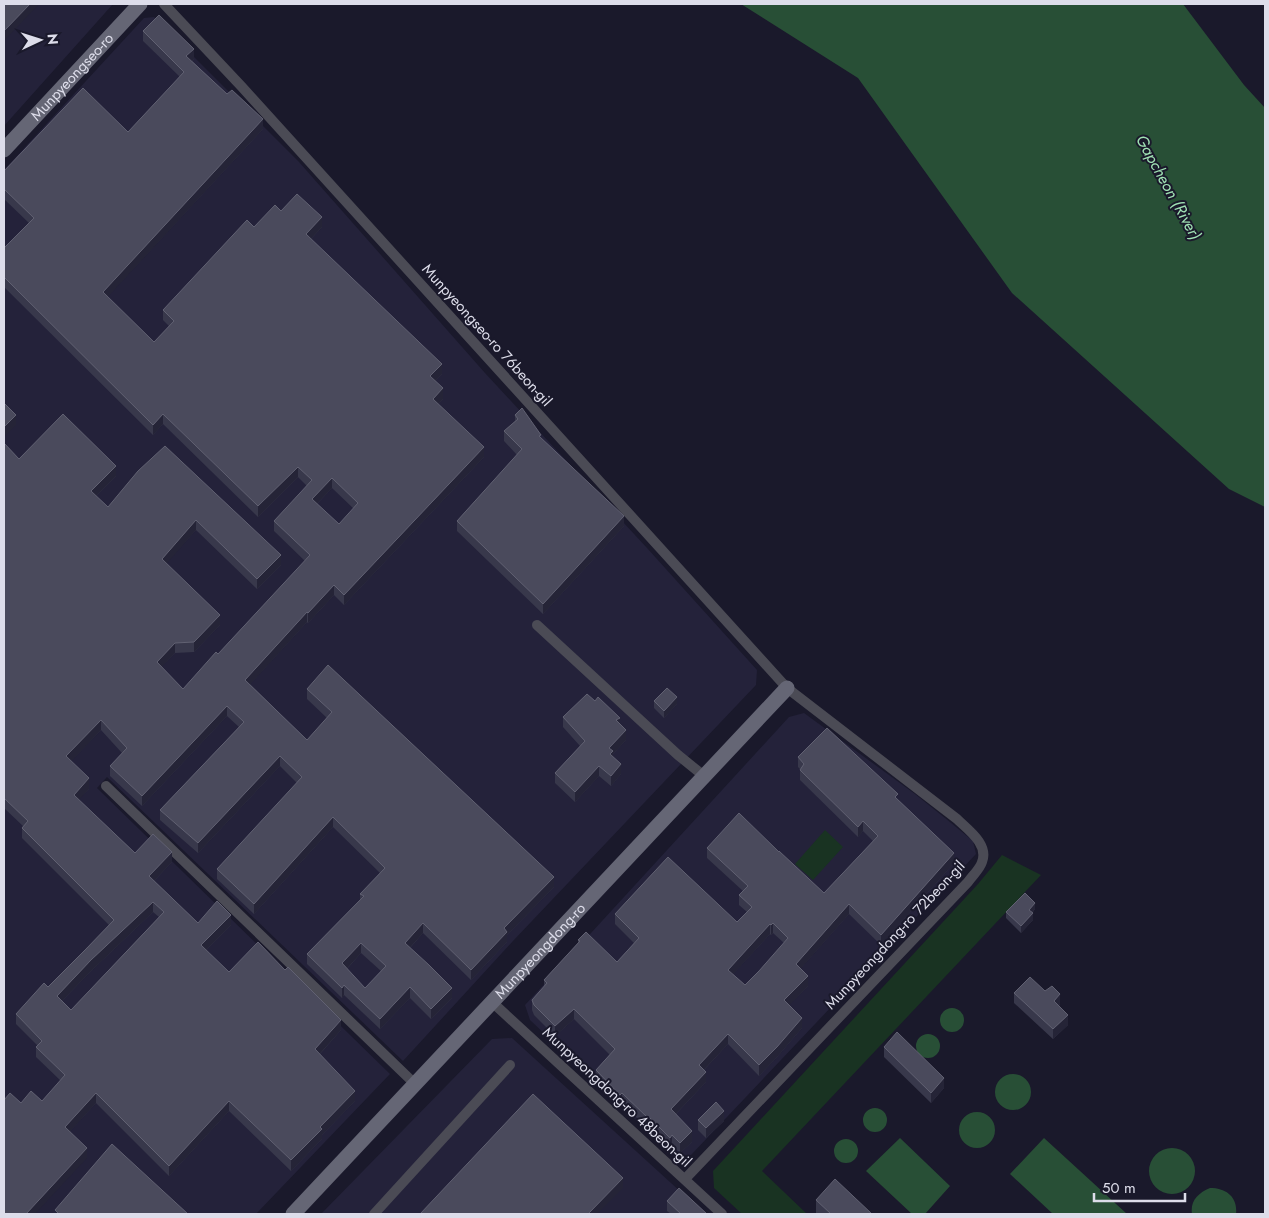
<svg xmlns="http://www.w3.org/2000/svg" width="1269" height="1218" viewBox="0 0 1269 1218" font-family="Jost,sans-serif">
<style>
.built{fill:#24223a}
.green{fill:#193322}
.water{fill:#284f36}
.lines{fill:none;stroke-linecap:round;stroke-linejoin:round}
.minor{stroke:#4b4b55;stroke-width:10}
.secondary{stroke:#656675;stroke-width:15}
.wall{fill:#38384b;fill-rule:evenodd}
.shaded-wall{fill:#252437}
.building{fill:#4a4a5c;stroke:#616172;fill-rule:evenodd}
.labels{text-anchor:middle;stroke-width:4;stroke-linejoin:round;paint-order:stroke}
.street-label{font-size:15px;fill:#ddddea;stroke:#1a192b}
.water-label{font-size:16px;font-style:italic;fill:#a0e2b4;stroke:#1a192b}
</style>
<rect width="100%" height="100%" fill="#1a192b"/>
<path class="built" d="M4,4H113L4,126Z
M154,17L299,162L485,373L647,548L757,670L756,685L513,941L403,1061L107,777L97,788L390,1074L256,1214H4V170L144,18Z
M804,713L915,794L945,818L973,841L976,854L691,1155L675,1157L530,1020L525,1005L789,717Z
M512,1038L705,1214H321L492,1039Z"/>
<path class="green" d="M825,830L843,847L813,880L795,864Z
M1002,855L1041,875L762,1171L807,1214H742L714,1188L713,1171L978,884Z"/>
<path class="water" d="M741,4H1183L1244,85L1265,108V507L1229,489L1012,293L858,78Z
M940 1020a12 12 0 1 1 24 0a12 12 0 1 1-24 0Z
M916 1046a12 12 0 1 1 24 0a12 12 0 1 1-24 0Z
M995 1092a18 18 0 1 1 36 0a18 18 0 1 1-36 0Z
M863 1120a12 12 0 1 1 24 0a12 12 0 1 1-24 0Z
M959 1130a18 18 0 1 1 36 0a18 18 0 1 1-36 0Z
M900,1138L950,1186L925,1214H912L866,1171Z
M1044,1138L1127,1214H1053L1010,1174Z
M834 1151a12 12 0 1 1 24 0a12 12 0 1 1-24 0Z
M1149 1171a23 23 0 1 1 46 0a23 23 0 1 1-46 0Z
M1210,1188C1226,1188 1238,1197 1236,1214H1192C1190,1201 1198,1193 1210,1188Z"/>
<g class="lines">
<path class="minor" d="M164,4L242,87L787,688L957,819C968,830 989,844 982,862C980,869 972,876 968,882L685,1179
M537,625L678,755L704,776
M106,786L415,1084
M492,1002L722,1214
M374,1214L510,1065"/>
<g class="secondary">
<path id="s1" d="M4,150L140,4"/>
<path id="s2" d="M293,1214L787,688"/>
</g>
</g>
<path class="wall" d="M143,31L194,59L192,61L263,129L107,297L154,342L169,326L163,320V310L254,227L281,211L322,227L311,239L442,374L435,381L443,399L438,404L484,457L344,605L334,595L308,623L307,622L250,684L307,740L327,718L307,699V689L554,887L507,935V942L471,980L423,933L410,948L452,998L431,1019L410,998L380,1029L344,995L342,998L307,964V954L360,900V894L380,873L333,827L254,914L217,879V869L297,783L280,766L198,853L160,820V810L239,727L227,716L142,806L110,776V766L122,753L101,730L71,761L89,789L78,799L135,853L172,862L154,881L198,923L231,925L206,950L229,972L341,1030L320,1054L355,1101L322,1135V1139L291,1171L229,1111L169,1176L96,1103L70,1131L87,1158L21,1103L42,1101L61,1081L36,1057V1047L38,1046L16,1024V1014L48,987L85,950L109,925L22,838V828L23,826L4,808V443L19,459L116,476L96,496L108,507L138,471L281,565L257,589L196,530L166,563L220,625L194,652L175,653L161,667L183,689L218,654L305,561L274,531V521L307,486L298,477L258,517L163,424L153,435L4,287V248L29,223L4,199V171L128,132L180,77L143,41ZM332,488L354,509L339,524L317,504ZM153,912L159,917L71,1010L62,1001L91,971ZM361,953L381,971L365,988L347,969Z
M515,415L541,438L624,526L543,614L457,531V521L517,455L504,441V431L515,421Z
M654,701L677,704L664,718L654,708Z
M563,717L620,724L626,740L613,754V757L621,774L611,786L599,776L575,802L555,783V773L580,746L563,727Z
M798,757L898,800L954,863L881,945L849,914L800,969L808,986L789,1005L802,1028L777,1057L759,1076L728,1044L704,1070L706,1082L676,1114L692,1142L680,1153L672,1145L670,1148L649,1127L648,1128L622,1104L620,1105L596,1080V1070L610,1055L574,1019L555,1036L534,1015L532,1010V1000L544,987V980L578,943V940L617,962L634,943L615,924V914L737,922L747,912L739,905V895L743,891L707,858V848L779,852L824,893L873,841L863,831L858,837L800,780V769L798,767ZM773,933L784,943L759,971L745,985L733,974L770,934L771,935Z
M1035,909L1033,912V920L1021,933L1006,918V912Z
M1045,991L1060,1004L1059,1006L1068,1025L1053,1039L1014,1003V993Z
M884,1047L944,1088L931,1103L884,1057Z
M698,1120L724,1121L706,1138L698,1130Z
M816,1200L872,1214H816Z
M667,1201L707,1214H671L667,1211Z"/>
<path class="shaded-wall" d="M30,4H39L4,41V31Z
M194,49V59L186,66V56Z
M263,119V129L103,302V292Z
M322,217V227L306,244V234Z
M442,364V374L430,386V376Z
M443,388V399L433,409V399Z
M163,414V424L153,435V425Z
M16,415V425L4,437V427Z
M484,447V457L344,605V595Z
M116,466V476L91,501V491Z
M298,467V477L258,517V506Z
M332,478V488L312,509V499Z
M624,516V526L543,614V604Z
M196,520V530L162,569V559Z
M281,555V565L257,589V579Z
M334,585V595L308,623V613Z
M307,612V622L245,690V680Z
M220,615V625L194,652V642Z
M175,643V653L157,672V662Z
M677,697V704L664,718V711Z
M227,706V716L142,806V796Z
M620,718V728L616,720Z
M101,720V730L66,767V756Z
M626,730V740L613,754V761L610,764L609,748Z
M280,756V766L198,853V843Z
M621,764V774L611,786V776Z
M599,766V776L575,802V792Z
M89,778V789L74,805V795Z
M333,817V827L254,914V904Z
M863,821V831L858,837V827Z
M172,852V862L149,886V876Z
M954,853V863L881,945V935Z
M554,877V887L507,935V942L471,980V970L504,928Z
M153,902V912L91,971L57,1006V996L91,960Z
M1035,903V909L1029,916V910Z
M849,904V914L796,974V964Z
M1033,913V920L1021,933V926Z
M231,915V925L201,955V945Z
M423,923V933L405,953V943Z
M773,923V933L771,935V925Z
M770,924V934L728,980V970Z
M361,943V953L342,974V963Z
M808,976V986L784,1011V1000Z
M344,985V995L342,998V988Z
M410,987V998L380,1029V1019Z
M452,988V998L431,1019V1009Z
M1060,994V1004L1054,1011V1001Z
M574,1009V1019L555,1036V1026Z
M1068,1015V1025L1053,1039V1029Z
M802,1018V1028L777,1057L759,1076V1065Z
M341,1020V1030L315,1059V1049Z
M728,1034V1044L699,1075V1065Z
M706,1072V1082L671,1119V1109Z
M944,1078V1088L931,1103V1093Z
M355,1091V1101L322,1135V1139L291,1171V1160L320,1127Z
M96,1093V1103L65,1137V1127Z
M622,1093V1104L620,1105V1095Z
M229,1101V1111L169,1176V1166Z
M724,1111V1121L706,1138V1128Z
M649,1117V1127L648,1128V1118Z
M692,1131V1142L680,1153V1143Z
M672,1135V1145L670,1148V1138Z
M87,1148V1158L35,1214H26Z
M623,1178V1188L597,1214H588Z"/>
<path class="building" d="M4,4H30L4,31Z
M159,15L194,49L186,56L227,94L232,90L263,119L103,292L154,342L174,321L163,310L247,220L254,227L275,205L281,211L297,194L322,217L306,234L442,364L430,376L443,388L433,399L484,447L344,595L334,585L308,613L307,612L245,680L307,740L332,712L307,689L328,665L554,877L504,928L507,932L471,970L423,923L405,943L429,965L452,988L431,1009L410,987L380,1019L344,985L342,988L307,954L364,896L360,894L385,868L333,817L254,904L217,869L302,777L280,756L198,843L160,810L244,722L227,706L142,796L110,766L127,748L101,720L66,756L89,778L74,795L135,853L153,834L172,852L149,876L198,923L217,901L231,915L201,945L229,972L258,942L285,970L288,967L341,1020L315,1049L355,1091L320,1127L322,1129L291,1160L229,1101L169,1166L96,1093L65,1127L87,1148L26,1214H4V1100L10,1093L21,1103L31,1091L42,1101L65,1075L36,1047L42,1041L16,1014L44,983L48,987L85,950L114,920L22,828L28,821L4,798V443L19,459L63,414L116,466L91,491L108,507L138,471L165,446L281,555L257,579L196,520L162,559L220,615L194,642L175,643L157,662L183,689L216,652L218,654L310,555L274,521L312,480L298,467L258,506L163,414L153,425L4,277V248L34,218L4,189V171L83,88L128,132L184,72L143,31ZM332,478L358,503L339,524L312,499ZM153,902L164,912L71,1010L57,996L91,960ZM361,943L386,966L365,988L342,963Z
M4,403L16,415L4,427Z
M522,408L541,435L539,436L624,516L543,604L457,521L522,449L504,431L518,419L515,415Z
M667,688L677,697L664,711L654,701Z
M587,694L595,701L598,697L620,718L616,720L626,730L609,748L613,751L610,754L621,764L611,776L599,766L575,792L555,773L585,741L563,717Z
M827,728L898,794L895,797L954,853L881,935L849,904L796,964L808,976L784,1000L802,1018L777,1047L759,1065L728,1034L699,1065L706,1072L671,1109L692,1131L680,1143L672,1135L670,1138L649,1117L648,1118L622,1093L620,1095L596,1070L615,1049L574,1009L555,1026L534,1005L532,1000L547,983L544,980L580,941L578,940L586,932L617,962L639,938L615,914L668,857L737,922L752,907L739,895L748,886L707,848L739,813L779,852V851L824,893L878,836L863,821L858,827L800,770L804,764L798,757ZM773,923L788,938L759,971L745,985L728,970L770,924L771,925Z
M1025,893L1035,903L1029,910L1033,913L1021,926L1006,912Z
M1030,977L1045,991L1052,986L1060,994L1054,1001L1068,1015L1053,1029L1014,993Z
M897,1032L944,1078L931,1093L884,1047Z
M533,1094L623,1178L588,1214H420Z
M716,1102L724,1111L706,1128L698,1120Z
M112,1144L188,1214H59L55,1210Z
M835,1179L872,1214H831L816,1200Z
M679,1188L707,1214H681L667,1201Z"/>
<g class="labels">
<g class="street-label">
<text dy="5" stroke="none"><textPath href="#s1" startOffset="100">Munpyeongseo-ro</textPath></text>
<text transform="translate(487 335) rotate(48)" y="5">Munpyeongseo-ro 76beon-gil</text>
<text transform="translate(895 935) rotate(-47)" y="5">Munpyeongdong-ro 72beon-gil</text>
<text dy="5" stroke="none"><textPath href="#s2" startOffset="361">Munpyeongdong-ro</textPath></text>
<text transform="translate(617 1097) rotate(43)" y="5">Munpyeongdong-ro 48beon-gil</text>
</g>
<g class="water-label">
<text transform="translate(1169 187) rotate(61)" y="6">Gapcheon (River)</text>
</g>
</g>
<rect width="1269" height="1218" fill="none" stroke="#ddddea" stroke-width="10"/>
<g transform="translate(40 40) rotate(86)" stroke="#1a192b" stroke-width="4" paint-order="stroke">
<path d="M0-4L9 19L0 12L-9 19Z" fill="#ddddea"/>
<text y="-8" font-size="14" font-weight="bold" text-anchor="middle" fill="#ddddea">N</text>
</g>
<path d="M1094 1193v8h91v-8" fill="none" stroke="#ddddea" stroke-width="2.5"/>
<text x="1102" y="1193" font-size="15" fill="#ddddea" stroke="#1a192b" stroke-width="4" paint-order="stroke">50 m</text>
</svg>
